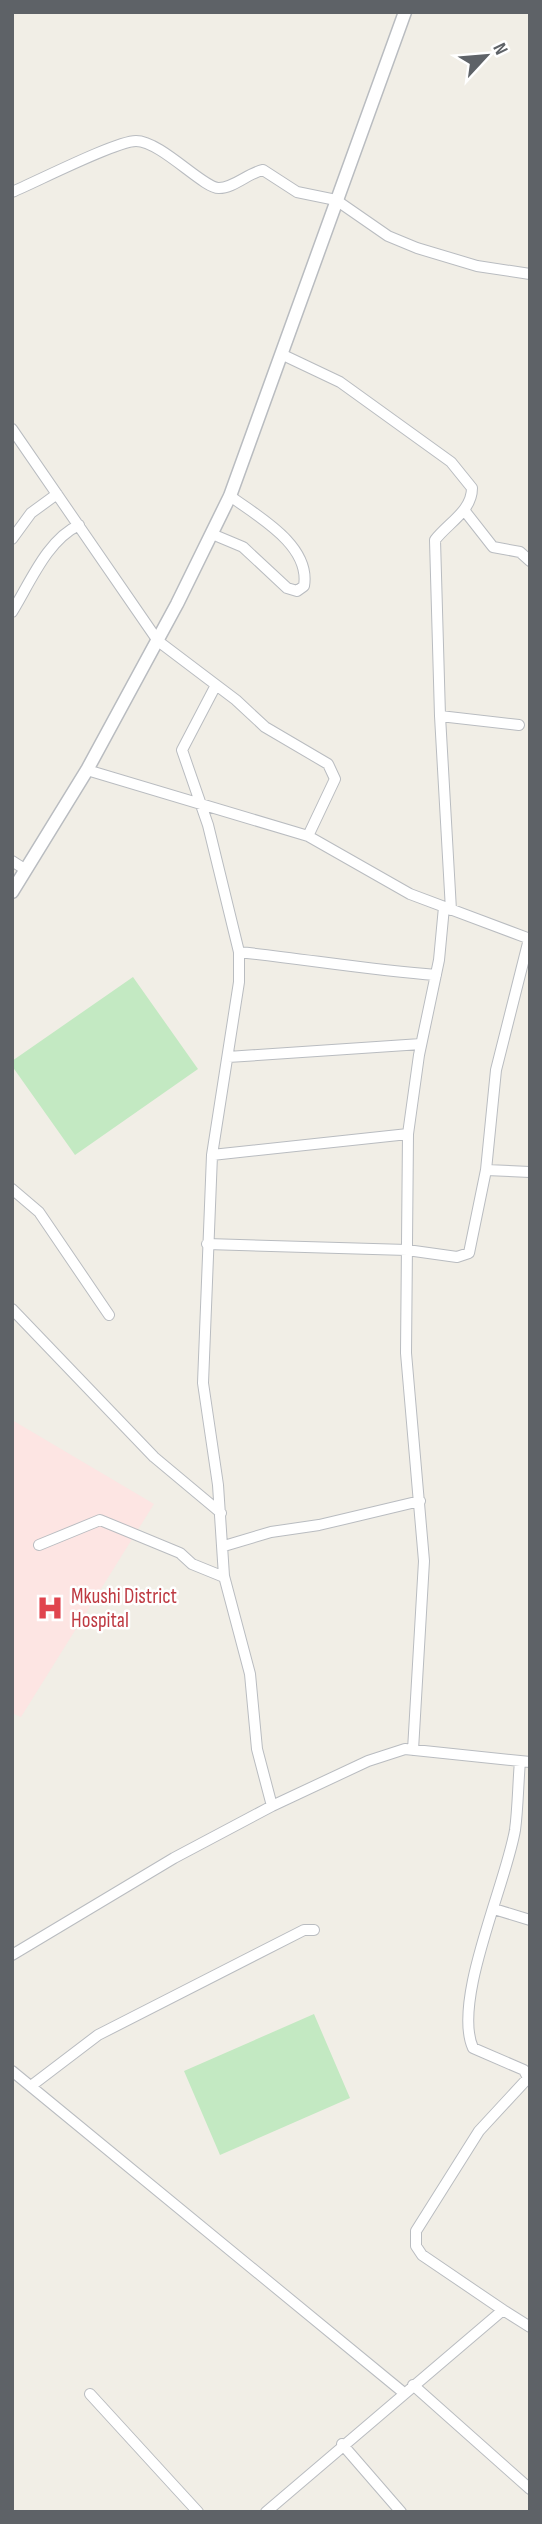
<svg xmlns="http://www.w3.org/2000/svg" width="542" height="2524" viewBox="0 0 542 2524" font-family="'Sofia Sans Condensed',sans-serif">
<style>
.medical{fill:#fde5e3}
.green{fill:#c3e9c2}
.lines{fill:none;stroke-linecap:round;stroke-linejoin:round}
.minor-casing{stroke:#b9bcc0;stroke-width:12}
.tertiary-casing{stroke:#b9bcc0;stroke-width:15}
.minor{stroke:#fff;stroke-width:10}
.tertiary{stroke:#fff;stroke-width:12}
.labels{text-anchor:middle;stroke-width:5;stroke-linejoin:round;paint-order:stroke}
.health-label{font-size:21px;fill:#be3a42;stroke:#fff;text-anchor:start}
</style>
<rect width="100%" height="100%" fill="#f1eee6"/>
<path class="medical" d="M12,1420L154,1504L21,1717L12,1713Z"/>
<path class="green" d="M133,977L198,1069L75,1155L12,1066V1061Z
M314,2014L350,2098L220,2155L184,2071Z"/>
<g class="lines">
<defs>
<path id="minor" d="M12,192C36,182 116,141 136,141C161,141 204,189 219,188C234,188 248,173 263,170L297,192L336,200L388,236L417,248L477,266L530,274
M281,354L340,382L451,462L472,488C472,511 448,523 435,540L440,716L451,910
M12,429L158,641L236,700L265,727L328,764L335,779L308,836
M464,510L493,547L520,552L530,561
M212,534L243,547L287,588L297,591L304,586C311,545 257,516 230,496
M12,539L31,513L57,494
M12,612C30,583 47,540 79,525
M216,685L182,750L208,825L239,952V982L212,1155L203,1383L218,1485L224,1576L250,1674L257,1749L272,1806
M440,716L519,725
M87,770L308,836L410,894L530,939
M12,861L26,870
M239,952C305,959 370,970 436,975
M228,1057L421,1044
M212,1155L408,1134
M486,1170L530,1172
M12,1189L39,1212L109,1315
M207,1244L407,1250L457,1257L469,1253L486,1170L496,1070L529,939
M12,1309L154,1457L221,1513
M39,1545L100,1520L180,1553L192,1564L224,1577
M224,1546L271,1532L319,1525L420,1501
M413,1750L424,1561L406,1353L408,1134L419,1055L439,960L444,907
M494,1909L530,1920
M12,1955L174,1858L272,1806L368,1761L405,1749L530,1762
M12,2071L404,2393
M31,2086L98,2035L304,1930H314
M503,2310L530,2327
M413,2385L530,2489
M90,2394L198,2512
M342,2444L401,2512
M266,2512L503,2310L422,2255L416,2246V2231L479,2131L528,2078L524,2070L473,2048C452,2001 506,1884 515,1830C518,1808 518,1784 520,1761"/>
<path id="tertiary" d="M12,892L87,770L177,604L230,496L405,12"/>
</defs>
<use href="#minor" class="minor-casing"/>
<use href="#tertiary" class="tertiary-casing"/>
<use href="#minor" class="minor"/>
<use href="#tertiary" class="tertiary"/>
</g>
<defs>
<symbol id="hospital-bare" viewBox="-9 -9 18 18"><path d="M-5-5h3v3.5h4V-5h3V5h-3V1.5h-4V5h-3Z" fill="#e0444e" stroke="#fff" stroke-width="2.5" paint-order="stroke"/></symbol>
</defs>
<g fill-rule="evenodd">
<use href="#hospital-bare" x="31" y="1589" width="38" height="38"/>
</g>
<g class="labels">
<g class="health-label">
<text x="71" y="1603">Mkushi District<tspan x="71" dy="24">Hospital</tspan></text>
</g>
</g>
<rect width="542" height="2524" fill="none" stroke="#5e6267" stroke-width="28"/>
<g transform="translate(486 56) rotate(64)" stroke="#ffffff" stroke-width="5" paint-order="stroke">
<path d="M0-5L12 26L0 18L-12 26Z" fill="#5e6267"/>
<text y="-10" font-size="19" font-weight="bold" text-anchor="middle" fill="#5e6267">N</text>
</g>
</svg>
